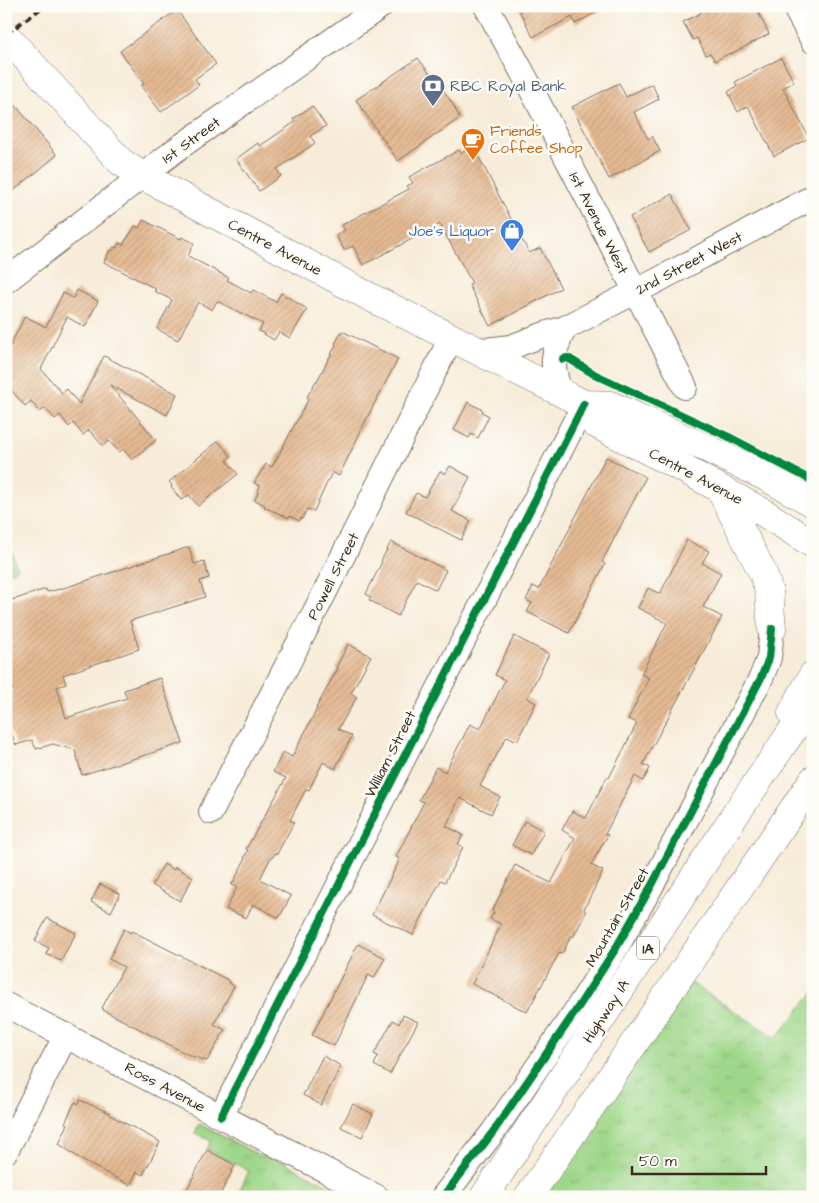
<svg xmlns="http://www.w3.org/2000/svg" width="819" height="1203" viewBox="0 0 819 1203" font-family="'Architects Daughter',sans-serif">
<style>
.grass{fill:url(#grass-tufts);stroke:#6d8054}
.building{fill:url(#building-hatch)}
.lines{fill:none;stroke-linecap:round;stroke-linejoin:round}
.minor-casing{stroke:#7d6e5f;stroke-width:26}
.major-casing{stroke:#7d6e5f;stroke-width:29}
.minor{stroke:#fff;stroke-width:24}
.major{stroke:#fff;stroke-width:28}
.rail{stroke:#3b2a1e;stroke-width:4;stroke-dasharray:8 4;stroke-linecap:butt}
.cycleway-casing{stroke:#fdfcf7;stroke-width:11}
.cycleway{stroke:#00873e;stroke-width:8}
.labels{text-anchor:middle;stroke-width:5;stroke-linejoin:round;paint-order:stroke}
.shield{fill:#fdfcf7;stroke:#75695f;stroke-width:1}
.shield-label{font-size:14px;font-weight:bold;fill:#3b2a1e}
.service-label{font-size:15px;fill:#4e5e75;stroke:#fdfcf7;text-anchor:start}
.food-label{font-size:15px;fill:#c56008;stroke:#fdfcf7;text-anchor:start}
.street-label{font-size:15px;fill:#3b2a1e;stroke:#fdfcf7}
.shop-label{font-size:15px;fill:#366cbe;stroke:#fdfcf7;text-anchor:end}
</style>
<defs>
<pattern id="grass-tufts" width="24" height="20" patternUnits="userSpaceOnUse" patternTransform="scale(1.25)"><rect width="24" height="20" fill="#9fd78a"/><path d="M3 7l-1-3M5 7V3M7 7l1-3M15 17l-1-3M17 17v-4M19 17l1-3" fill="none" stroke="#8ab977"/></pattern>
<pattern id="building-hatch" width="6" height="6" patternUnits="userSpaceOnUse" patternTransform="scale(1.25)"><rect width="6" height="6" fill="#e4b992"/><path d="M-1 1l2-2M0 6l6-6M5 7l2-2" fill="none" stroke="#c49f7d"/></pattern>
</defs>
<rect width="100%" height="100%" fill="#fdfcf7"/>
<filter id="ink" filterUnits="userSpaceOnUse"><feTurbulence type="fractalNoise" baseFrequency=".02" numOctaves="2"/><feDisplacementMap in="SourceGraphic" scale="10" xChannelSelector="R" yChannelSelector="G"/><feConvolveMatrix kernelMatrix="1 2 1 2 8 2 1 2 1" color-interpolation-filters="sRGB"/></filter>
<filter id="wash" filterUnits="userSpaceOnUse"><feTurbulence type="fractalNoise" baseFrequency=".0096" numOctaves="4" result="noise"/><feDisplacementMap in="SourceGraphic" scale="20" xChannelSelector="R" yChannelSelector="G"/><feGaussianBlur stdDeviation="1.12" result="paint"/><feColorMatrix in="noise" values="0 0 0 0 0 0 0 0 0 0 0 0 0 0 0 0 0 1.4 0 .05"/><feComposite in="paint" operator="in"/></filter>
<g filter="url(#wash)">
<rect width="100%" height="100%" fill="#f7ecd9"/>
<path class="grass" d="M6,535L17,569L6,574Z
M685,979L776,1038L813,993V1197H540Z
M199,1124L263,1157L266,1153L351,1197H236L249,1171L207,1149L211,1141L195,1133Z"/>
<g id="blocks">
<path class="building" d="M517,6H608L575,24L572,17L533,37Z
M697,6H755L769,34L731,54L730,53L715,61L710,53L706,55L697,38L693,40L683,22L701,13Z
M177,10L216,64L195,79L199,85L161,112L141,86L144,84L120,51Z
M418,58L430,74H431L438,82L452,103L460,118L398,161L356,100Z
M781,58L794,82L783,88L809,138L774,156L748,106L738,112L728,92L737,86L735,82Z
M619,83L626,97L652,84L659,99L634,112L648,139L652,136L660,151L609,179L572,107Z
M6,94L57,155L6,197Z
M312,106L326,126L310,136L315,143L277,169L281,176L259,191L236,159L258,143L260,146L295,122L293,119Z
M470,148V149L474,148L529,253L540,248L561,288L490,326L469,285L472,283L440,224L363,265L353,246L344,250L336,235L345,230L342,225L409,189L407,186L413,183L409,177L459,150L461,153Z
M672,194L691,230L649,252L630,217Z
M143,220L181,239L182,237L194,243L188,256L229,278L227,280L251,293L253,290L276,302L281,293L307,309L290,338L279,332L274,340L259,331L263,324L217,301L212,310L198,302L178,340L157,329L172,300L154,291L156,289L104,262L110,250L112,251L114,247L116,248L119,243L123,245L135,226L139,228Z
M77,290L98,301L85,327L67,317L41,369L62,393L67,389L79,404L104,356L177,394L167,415L110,385L156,440L132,460L123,449L119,452L109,441L103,446L89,430L83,435L73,423L69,427L60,415L55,419L45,408L40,412L31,401L25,406L6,384V354L25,316L46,327L63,293L73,298Z
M342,331L398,359L371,410L339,476L332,472L314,511L307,509L302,519L301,518L299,521L290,516L289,518L264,507L265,505L255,500L260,486L254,483L266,464L272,467L309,398L307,397L316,381H317L336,345L335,344Z
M468,402L483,410L482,412L489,416L478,438L471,434L469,438L454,430Z
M218,441L231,456L227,461L238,474L198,506L189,495L181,500L171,487L172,485L169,482Z
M606,457L646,477L602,562L605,564L569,633L527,612L532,603L526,600L533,586L539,589Z
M450,466L470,477L452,511L471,521L461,540L406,512L416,493L425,497L440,471L445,474Z
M687,540L709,551L702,563L721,573L703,607L722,617L643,764L650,768L643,781L635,776L605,834L608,835L591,865L603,871L584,909L586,912L575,934L573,937L571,936L563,952L561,954L559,953L527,1012L472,984L501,924L490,919L494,912L492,911L515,865L551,883L575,838L562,830L572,811L586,818L607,777L609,778L637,723L628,719L649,678L641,674L667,623L638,608L648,588L660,594Z
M391,542L446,570L436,590L417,580L398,616L369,600L371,597L366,594L382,562L381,561Z
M189,547L194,564L204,561L209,578L200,581L205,597L130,621L139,649L63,675L66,684L57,687L66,718L127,698L124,690L160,678L183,743L82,775L75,750L53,744L36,749L32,740L16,745L6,722V692L13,690L6,669V602L46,589L47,592L64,588Z
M514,636L549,654L527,698L536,703L517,741L507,736L480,786L500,797L491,814L460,798L446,826L463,835L458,844L463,847L445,882L441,880L413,935L372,915L400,859L396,857L424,802L419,800L436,767L445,772L470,724L480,729L505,680L495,675Z
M348,644L371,656L351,693L357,697L338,729L352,736L335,769L323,762L309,790L306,789L290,820L294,822L277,854L275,853L273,857H271L260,879L291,896L279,918L253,904L246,918L226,909L237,887L232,885L245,859L244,858L248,850L246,849L286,778L273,772L283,752L292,757L317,709L316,708L338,668H336Z
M525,821L544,831L531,855L512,845Z
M164,864L174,870L175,867L193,877L180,901L152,885Z
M100,884L120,894L111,912L91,902Z
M47,918L76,933L61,961L46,954L49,948L35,941Z
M124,929L131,933L132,931L228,980V982L234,986L214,1024L225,1030L207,1061L189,1055L103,1010L104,1009L102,1008L124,967L109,959Z
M358,944L385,958L374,978L368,975L334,1046L312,1035Z
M403,1015L418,1022L390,1074L374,1065L378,1056L374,1054L393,1020L399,1024Z
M323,1056L341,1066L321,1105L303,1095Z
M80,1100L110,1113V1115L160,1142L143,1175L137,1172L130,1185L85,1162L59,1144L68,1124L65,1123L75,1102L79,1104Z
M353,1104L373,1114L362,1137L341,1127Z
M207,1150L235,1165L219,1197H183Z"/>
</g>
</g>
<g filter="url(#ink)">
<use href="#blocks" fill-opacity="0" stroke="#7d6e5f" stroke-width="1"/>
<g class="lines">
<defs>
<path id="minor" d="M486,6L526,79L685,387
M794,6L813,41
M6,281L177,149L381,6
M473,348L486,350L511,347L545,334L565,328L658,280L813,197
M560,392C551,365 551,354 565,328
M211,812L324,594L451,338
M6,1005L377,1197
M221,1116L584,404
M6,1151L66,1035
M443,1197L493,1132L577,1009L616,948L653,883L761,678L769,658L772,629"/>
<path id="major" d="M6,36L121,162L141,175L368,296L584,404L610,405L704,447L766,477L813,503
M584,404L594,423L686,470L764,513L813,544
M720,489L763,573L769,592L772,629
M792,713L813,675
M484,1197L737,812L813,700
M528,1197L599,1095L813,780"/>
</defs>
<use href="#minor" class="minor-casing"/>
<use href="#major" class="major-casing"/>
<use href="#minor" class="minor"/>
<use href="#major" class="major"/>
<path class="rail" d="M6,34L44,6"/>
<defs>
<path id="cycleway" d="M563,359L568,358L594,374L729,437L813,481
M221,1116L584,404
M443,1197L493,1132L577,1009L616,948L653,883L761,678L769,658L772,629"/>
</defs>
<use href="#cycleway" class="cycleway-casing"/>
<use href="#cycleway" class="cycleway"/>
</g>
</g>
<defs>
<symbol id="bank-pin" viewBox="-11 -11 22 30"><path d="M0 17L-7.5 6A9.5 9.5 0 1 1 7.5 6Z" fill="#5c6f8a" stroke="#fdfcf7"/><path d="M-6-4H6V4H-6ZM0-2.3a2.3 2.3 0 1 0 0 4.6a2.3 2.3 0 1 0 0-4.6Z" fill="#fff"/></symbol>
<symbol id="cafe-pin" viewBox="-11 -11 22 30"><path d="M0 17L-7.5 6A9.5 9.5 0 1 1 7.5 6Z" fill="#e8710a" stroke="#fdfcf7"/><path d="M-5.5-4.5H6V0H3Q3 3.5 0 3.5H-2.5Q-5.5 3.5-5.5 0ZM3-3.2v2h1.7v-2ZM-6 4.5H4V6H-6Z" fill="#fff"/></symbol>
<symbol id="shop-pin" viewBox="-11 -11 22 30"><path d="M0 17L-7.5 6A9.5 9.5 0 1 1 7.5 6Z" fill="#3f7fe0" stroke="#fdfcf7"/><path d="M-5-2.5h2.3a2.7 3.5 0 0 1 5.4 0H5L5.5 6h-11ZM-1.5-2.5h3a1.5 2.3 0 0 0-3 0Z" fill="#fff"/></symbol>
</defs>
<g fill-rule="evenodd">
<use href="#bank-pin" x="419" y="72" width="28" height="38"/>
<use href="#cafe-pin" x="459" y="126" width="28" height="38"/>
<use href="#shop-pin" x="498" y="217" width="28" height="38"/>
</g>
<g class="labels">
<rect class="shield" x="637" y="936.5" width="22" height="23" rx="4"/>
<g class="shield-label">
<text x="648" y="953">1A</text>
</g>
<g class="service-label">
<text x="450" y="91">RBC Royal Bank</text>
</g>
<g class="food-label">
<text x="490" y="136">Friends<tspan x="490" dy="17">Coffee Shop</tspan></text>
</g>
<g class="street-label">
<text transform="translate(191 140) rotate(-36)" y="5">1st Street</text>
<text transform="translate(599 223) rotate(63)" y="5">1st Avenue West</text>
<text transform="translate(275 247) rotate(28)" y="5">Centre Avenue</text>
<text transform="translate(689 263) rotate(-28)" y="5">2nd Street West</text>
<text transform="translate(696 476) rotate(28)" y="5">Centre Avenue</text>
<text transform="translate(333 576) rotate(-63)" y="5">Powell Street</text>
<text transform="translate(390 754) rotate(-63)" y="5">William Street</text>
<text transform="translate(617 917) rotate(-60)" y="5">Mountain Street</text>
<text transform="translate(606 1011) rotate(-57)" y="5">Highway 1A</text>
<text transform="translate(165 1087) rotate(28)" y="5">Ross Avenue</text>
</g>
<g class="shop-label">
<text x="494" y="236">Joe's Liquor</text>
</g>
</g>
<rect width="819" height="1203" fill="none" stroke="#fdfcf7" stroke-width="25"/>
<path d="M632 1166v8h134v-8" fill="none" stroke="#3b2a1e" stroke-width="2.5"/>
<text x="639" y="1166" font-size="15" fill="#3b2a1e" stroke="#fdfcf7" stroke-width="4" paint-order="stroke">50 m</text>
</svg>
